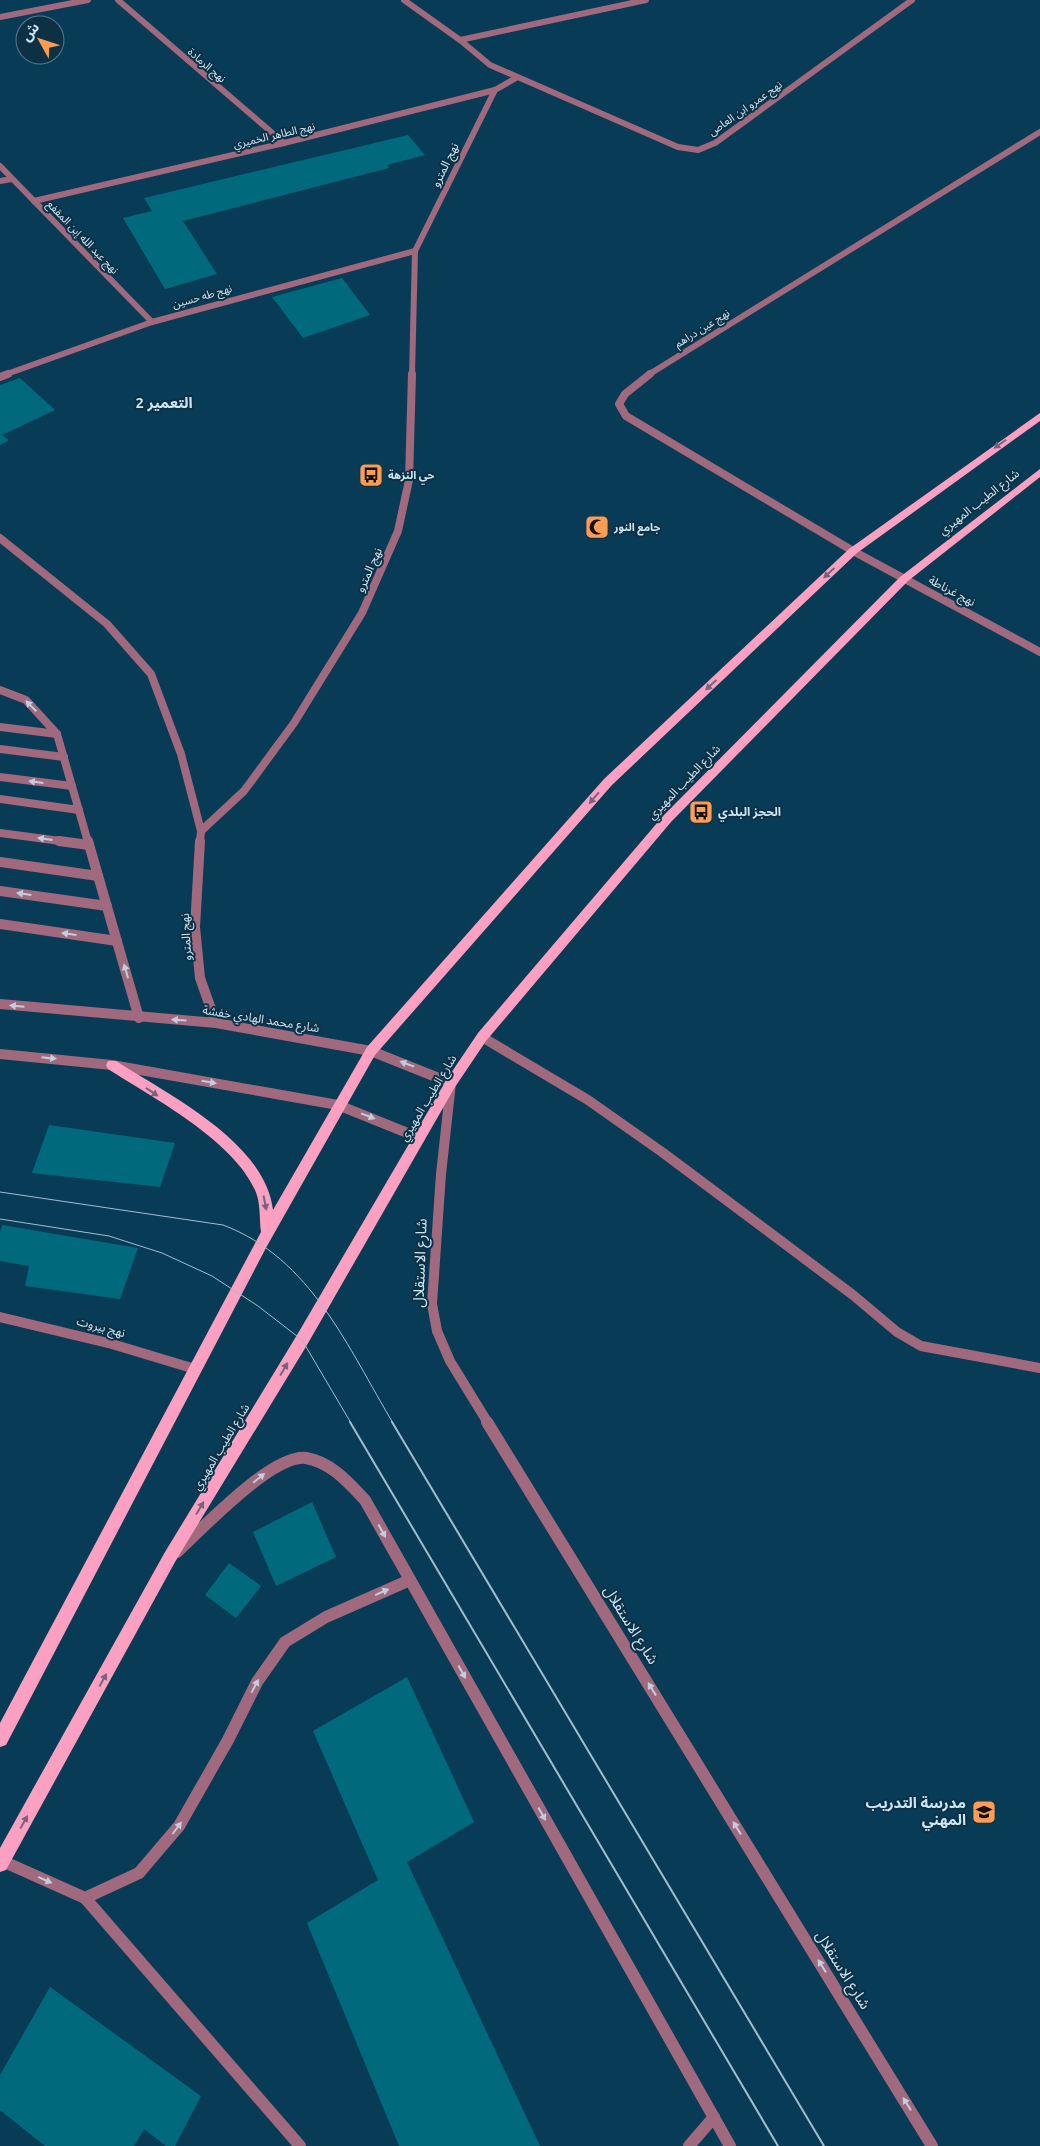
<svg xmlns="http://www.w3.org/2000/svg" width="1040" height="2146" font-family="Ubuntu,'Noto Sans Arabic',sans-serif">
	<style>
		.building { fill: #00697c }
		.lines { fill: none; stroke-linecap: round; stroke-linejoin: round }
		.service-far1 { stroke: #a0697d; stroke-width: 8 }
		.service { stroke: #a0697d; stroke-width: 10 }
		.minor-far3 { stroke: #a0697d; stroke-width: 6 }
		.minor-far2 { stroke: #a0697d; stroke-width: 8 }
		.minor-far1 { stroke: #a0697d; stroke-width: 10 }
		.minor { stroke: #a0697d; stroke-width: 12 }
		.tertiary-far1 { stroke: #a0697d; stroke-width: 10 }
		.tertiary { stroke: #a0697d; stroke-width: 12 }
		.primary { fill: #fba0c1; fill-rule: evenodd }
		.tram-far1 { stroke: #9fbfd1; stroke-width: 1 }
		.tram { stroke: #9fbfd1; stroke-width: 2 }
		.oneway { fill: #78637d }
		.oneway2 { fill: #c4cdde }
		.labels { text-anchor: middle; stroke-width: 4; stroke-linejoin: round; paint-order: stroke }
		.far-street-label { font-size: 11px; fill: #cde6f6; stroke: #0c3145 }
		.far-poi-label { font-size: 11px; font-weight: bold; fill: #cde6f6; stroke: #0c3145; text-anchor: start }
		.street-label { font-size: 12px; fill: #cde6f6; stroke: #0c3145 }
		.poi-label { font-size: 12px; font-weight: bold; fill: #cde6f6; stroke: #0c3145; text-anchor: start }
		.far-district-label { font-size: 15px; font-weight: bold; fill: #cde6f6; stroke: #0c3145 }
		.near-street-label { font-size: 15px; fill: #cde6f6; stroke: #0c3145 }
		.near-poi-label { font-size: 15px; font-weight: bold; fill: #cde6f6; stroke: #0c3145; text-anchor: end }
	</style>
	<rect width="100%" height="100%" fill="#083c56"/>
	<g class="building">
		<path d="M408,135L425,155L387,165L389,168L183,221L217,274L165,289L123,218L152,211L144,198Z"/>
		<path d="M342,278L370,315L303,338L272,297Z"/>
		<path d="M20,378L55,410L2,435L9,440L0,445V385Z"/>
		<path d="M49,1125L175,1143L160,1187L32,1173Z"/>
		<path d="M2,1225L138,1248L120,1299L25,1286L29,1266L0,1261V1232Z"/>
		<path d="M312,1502L336,1557L276,1586L253,1532Z"/>
		<path d="M229,1563L261,1586L236,1618L205,1595Z"/>
		<path d="M407,1677L474,1822L407,1862L540,2146H399L307,1923L378,1880L313,1731Z"/>
		<path d="M50,1987L201,2096L175,2146H166L144,2129L134,2146H45L0,2110V2075Z"/>
	</g>
	<g class="lines">
		<g class="service-far1">
			<path d="M0,690L26,700L57,734L88,842"/>
			<path d="M0,727L57,734"/>
			<path d="M0,749L64,757"/>
			<path d="M0,777L72,786"/>
			<path d="M0,799L79,810"/>
			<path d="M0,833L68,842"/>
		</g>
		<g class="service">
			<path d="M59,841L89,845"/>
			<path d="M88,841L139,1018"/>
			<path d="M0,862L98,876"/>
			<path d="M0,891L107,906"/>
			<path d="M0,924L117,941"/>
			<path d="M482,1037L588,1100L662,1152L853,1295L897,1332L921,1346L1040,1368"/>
		</g>
		<g class="minor-far3">
			<path d="M118,0L284,143"/>
			<path d="M404,0L460,40L490,65L678,147L698,150L715,143L912,0"/>
			<path d="M0,17L88,0"/>
			<path d="M460,40L646,0"/>
			<path d="M0,166L152,322"/>
			<path d="M0,181L12,179"/>
			<path d="M34,201L284,143L495,90L516,78"/>
			<path d="M4,375L152,322L415,251"/>
			<path d="M412,375L415,251L495,90"/>
			<path d="M648,375L1040,132"/>
		</g>
		<g class="minor-far2">
			<path d="M650,374L625,394L619,404L626,416L853,551L1040,652"/>
			<path d="M0,377L8,374"/>
			<path d="M0,538L107,624L151,674L181,754L201,831"/>
			<path d="M200,842L201,831L244,791L294,723L362,613L398,531L409,480L412,374"/>
		</g>
		<path class="minor-far1" d="M200,841L195,927L200,978L216,1023"/>
		<g class="minor">
			<path d="M0,1860L85,1898L139,1873L179,1826L228,1740L257,1682L285,1642L326,1617L410,1580"/>
			<path d="M85,1898L300,2146"/>
			<path d="M689,2146L714,2117"/>
		</g>
		<g class="tertiary-far1">
			<path d="M0,1004L216,1023L371,1051L451,1083L441,1174L432,1304L437,1331L450,1361L488,1423"/>
			<path d="M0,1054L112,1065L338,1105L420,1138"/>
			<path d="M0,1317L112,1344L195,1369"/>
		</g>
		<g class="tertiary">
			<path d="M487,1422L932,2146"/>
			<path d="M177,1552C202,1529 272,1454 306,1458C331,1462 349,1483 365,1500L730,2146"/>
		</g>
		<g class="primary">
			<path d="M1040,413V421L857,553L612,785L375,1055L267,1246L6,1745L0,1747V1723L261,1232C259,1218 261,1203 255,1190C232,1139 153,1098 108,1069L106,1065L108,1061H116C169,1095 265,1142 273,1210L367,1047L604,779L849,549Z"/>
			<path d="M1040,469V477L908,581L671,822L486,1041L455,1087L307,1345L175,1562L6,1870L0,1872V1848L165,1552L297,1335L447,1079L478,1033L663,816L900,577Z"/>
		</g>
		<g class="tram-far1">
			<path d="M0,1192L223,1225C311,1258 348,1348 393,1423"/>
			<path d="M0,1219L109,1236L162,1253L212,1276L258,1306L302,1340L351,1423"/>
		</g>
		<g class="tram">
			<path d="M350,1422L778,2146"/>
			<path d="M392,1422L824,2146"/>
		</g>
	</g>
	<defs><path id="oneway-solid" d="M-6-.8H1V-3.2L6.5 0L1 3.2V.8H-6Z" transform="scale(1.25)"/></defs>
	<g class="oneway">
		<use href="#oneway-solid" transform="translate(1000 444) rotate(145)"/>
		<use href="#oneway-solid" transform="translate(829 573) rotate(137)"/>
		<use href="#oneway-solid" transform="translate(711 685) rotate(137)"/>
		<use href="#oneway-solid" transform="translate(594 798) rotate(131)"/>
		<use href="#oneway-solid" transform="translate(152 1092) rotate(34)"/>
		<use href="#oneway-solid" transform="translate(265 1203) rotate(79)"/>
		<use href="#oneway-solid" transform="translate(284 1369) rotate(-59)"/>
		<use href="#oneway-solid" transform="translate(200 1508) rotate(-59)"/>
		<use href="#oneway-solid" transform="translate(103 1680) rotate(-61)"/>
		<use href="#oneway-solid" transform="translate(24 1822) rotate(-61)"/>
	</g>
	<g class="oneway2">
		<use href="#oneway-solid" transform="translate(31 706) rotate(-135)"/>
		<use href="#oneway-solid" transform="translate(36 782) rotate(-173)"/>
		<use href="#oneway-solid" transform="translate(45 839) rotate(-172)"/>
		<use href="#oneway-solid" transform="translate(24 894) rotate(-172)"/>
		<use href="#oneway-solid" transform="translate(69 934) rotate(-172)"/>
		<use href="#oneway-solid" transform="translate(126 971) rotate(-106)"/>
		<use href="#oneway-solid" transform="translate(17 1006) rotate(-175)"/>
		<use href="#oneway-solid" transform="translate(179 1020) rotate(-176)"/>
		<use href="#oneway-solid" transform="translate(49 1058) rotate(6)"/>
		<use href="#oneway-solid" transform="translate(407 1064) rotate(-159)"/>
		<use href="#oneway-solid" transform="translate(209 1082) rotate(10)"/>
		<use href="#oneway-solid" transform="translate(368 1116) rotate(21)"/>
		<use href="#oneway-solid" transform="translate(259 1478) rotate(-39)"/>
		<use href="#oneway-solid" transform="translate(382 1531) rotate(61)"/>
		<use href="#oneway-solid" transform="translate(382 1592) rotate(-24)"/>
		<use href="#oneway-solid" transform="translate(462 1672) rotate(61)"/>
		<use href="#oneway-solid" transform="translate(255 1686) rotate(-62)"/>
		<use href="#oneway-solid" transform="translate(652 1689) rotate(-122)"/>
		<use href="#oneway-solid" transform="translate(542 1814) rotate(61)"/>
		<use href="#oneway-solid" transform="translate(177 1828) rotate(-53)"/>
		<use href="#oneway-solid" transform="translate(737 1828) rotate(-122)"/>
		<use href="#oneway-solid" transform="translate(45 1880) rotate(24)"/>
		<use href="#oneway-solid" transform="translate(822 1966) rotate(-122)"/>
		<use href="#oneway-solid" transform="translate(907 2104) rotate(-122)"/>
	</g>
	<defs>
		<g id="bus-square" transform="scale(1.25)"><rect x="-9" y="-9" width="18" height="18" rx="4" fill="#fc9d53" stroke="#0c3145"/><path d="M-5-6H5V4H4V6H2V4H-2V6H-4V4H-5ZM-3.5-4V0h7V-4ZM-3.5 1.2v1.5H-2V1.2ZM2 1.2v1.5H3.5V1.2Z" fill="#111"/></g>
		<g id="mosque-square" transform="scale(1.25)"><rect x="-9" y="-9" width="18" height="18" rx="4" fill="#fc9d53" stroke="#0c3145"/><path d="M3.5-4.9A6 6 0 1 0 3.5 4.9A5 5 0 1 1 3.5-4.9Z" fill="#111"/></g>
		<g id="school-square" transform="scale(1.25)"><rect x="-9" y="-9" width="18" height="18" rx="4" fill="#fc9d53" stroke="#0c3145"/><path d="M0-5L7-2L0 1L-7-2ZM-4 1L0 2.5L4 1V4Q0 6-4 4Z" fill="#111"/></g>
	</defs>
	<g fill-rule="evenodd">
		<use href="#bus-square" x="371" y="475"/>
		<use href="#mosque-square" x="597" y="527"/>
		<use href="#bus-square" x="701" y="812"/>
		<use href="#school-square" x="984" y="1812"/>
	</g>
	<g class="labels">
		<g class="far-street-label">
			<text transform="translate(207 65) rotate(41)" y="4">نهج الرمادة</text>
			<text transform="translate(745 108) rotate(-35)" y="4">نهج عمرو ابن العاص</text>
			<text transform="translate(274 135) rotate(-13)" y="4">نهج الطاهر الخميري</text>
			<text transform="translate(83 237) rotate(46)" y="4">نهج عبد الله إبن المقفع</text>
			<text transform="translate(202 296) rotate(-16)" y="4">نهج طه حسين</text>
			<text transform="translate(702 328) rotate(-32)" y="4">نهج عين دراهم</text>
		</g>
		<g class="far-poi-label">
			<text x="388" y="479">حي النزهة</text>
			<text x="614" y="531">جامع النور</text>
		</g>
		<g class="street-label">
			<text transform="translate(445 165) rotate(-64)" y="4">نهج المترو</text>
			<text transform="translate(979 502) rotate(-38)" y="4">شارع الطيب المهيري</text>
			<text transform="translate(369 570) rotate(-66)" y="4">نهج المترو</text>
			<text transform="translate(952 591) rotate(28)" y="4">نهج غرناطة</text>
			<text transform="translate(684 782) rotate(-46)" y="4">شارع الطيب المهيري</text>
			<text transform="translate(186 937) rotate(-93)" y="4">نهج المترو</text>
			<text transform="translate(261 1019) rotate(9)" y="4">شارع محمد الهادي خفشة</text>
			<text transform="translate(428 1098) rotate(-59)" y="4">شارع الطيب المهيري</text>
			<text transform="translate(101 1327) rotate(15)" y="4">نهج بيروت</text>
			<text transform="translate(221 1447) rotate(-59)" y="4">شارع الطيب المهيري</text>
		</g>
		<g class="poi-label">
			<text x="718" y="816">الحجز البلدي</text>
		</g>
		<g class="far-district-label">
			<text x="164" y="408">التعمير 2</text>
		</g>
		<g class="near-street-label">
			<text transform="translate(420 1263) rotate(-88)" y="5">شارع الاستقلال</text>
			<text transform="translate(631 1625) rotate(58)" y="5">شارع الاستقلال</text>
			<text transform="translate(843 1970) rotate(58)" y="5">شارع الاستقلال</text>
		</g>
		<g class="near-poi-label">
			<text x="966" y="1808">مدرسة التدريب<tspan x="966" dy="17">المهني</tspan></text>
		</g>
	</g>
	<g transform="translate(40 40) rotate(310)"><circle r="24" fill="#0c3145" stroke="#59798c"/>
	<path d="M0-4L9 19L0 12L-9 19Z" fill="#fc9d53"/>
	<text y="-8" font-size="14" font-weight="bold" text-anchor="middle" fill="#cde6f6">ش</text>
	</g>
</svg>
